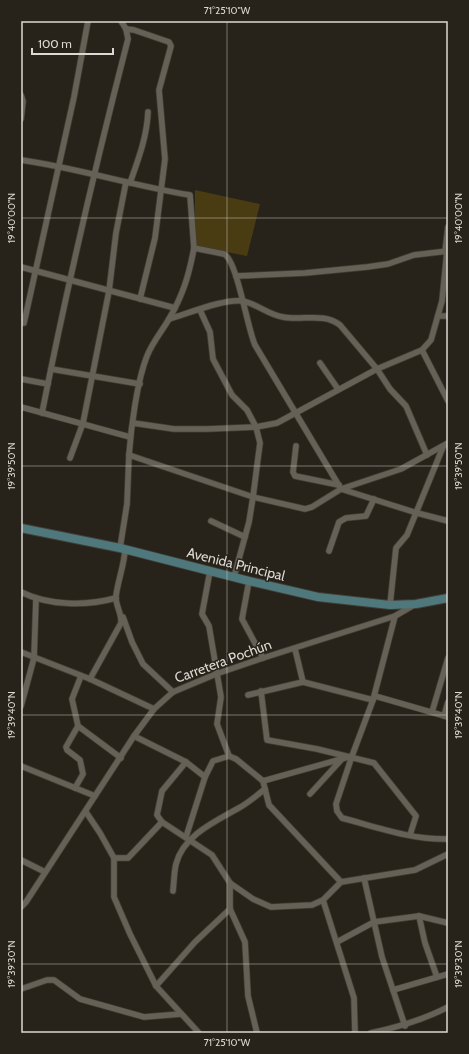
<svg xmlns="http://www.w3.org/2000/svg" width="469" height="1054" font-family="Cabin,sans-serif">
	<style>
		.green { fill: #4a3c12 }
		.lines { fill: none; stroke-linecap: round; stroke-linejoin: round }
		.minor-casing { stroke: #413e36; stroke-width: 7 }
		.secondary-casing { stroke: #413e36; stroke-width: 10 }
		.minor { stroke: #656156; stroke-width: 5.5 }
		.secondary { stroke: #4f787c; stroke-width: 8 }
		.ticks { fill: none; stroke: #dcd9d3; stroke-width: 1; stroke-opacity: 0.45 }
		.labels { text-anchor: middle; stroke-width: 3; stroke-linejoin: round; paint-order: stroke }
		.street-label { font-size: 14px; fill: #dcd9d3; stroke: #27231a }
		.neatline { fill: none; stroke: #dcd9d3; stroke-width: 1.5 }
		.ticks-label { font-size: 10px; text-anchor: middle; fill: #dcd9d3 }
	</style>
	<rect width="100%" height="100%" fill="#27231a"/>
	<path class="green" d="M195,190L260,204L247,256L195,246Z"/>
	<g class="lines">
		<g class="minor-casing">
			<g id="minor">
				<path d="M126,29L134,30L169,42L171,46L159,90L165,159L155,238L140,299"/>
				<path d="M21,95L23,101L21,119"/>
				<path d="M21,160C78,168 133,186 190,195L194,248"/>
				<path d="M130,183C138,160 147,137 148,112"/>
				<path d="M445,252L448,227"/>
				<path d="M21,267L175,308"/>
				<path d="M236,276L305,273L367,267L388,264L414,255L448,251"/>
				<path d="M200,310L210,332L213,359L232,395L247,410L256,427L260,443L253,497L305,509L312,507L341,489L401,469L448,443"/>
				<path d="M438,316H448"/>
				<path d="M169,319C187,314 225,298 243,301C257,304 269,315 283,317C301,321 324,312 340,325L377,369L390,389L406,406L427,455"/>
				<path d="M24,323L74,97L88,21"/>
				<path d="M422,350L448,401"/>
				<path d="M320,363L338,389"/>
				<path d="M51,369L140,384"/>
				<path d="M21,379L48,384"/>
				<path d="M21,407L130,437"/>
				<path d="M42,413C67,287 96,163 128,39L126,29L121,21"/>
				<path d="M133,423L174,429H207L256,427L277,423L377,369L422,350L431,340L442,301L447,251"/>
				<path d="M296,446L293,472L295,476L339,485"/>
				<path d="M129,455C131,428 137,381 147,356C152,343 162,331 169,319C183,295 189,275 194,248L224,254C237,260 247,327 255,345L341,489L417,513L448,521"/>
				<path d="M70,458L83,423L109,291L116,233L126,182"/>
				<path d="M211,521L245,537"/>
				<path d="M120,548L127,504L129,455L253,497L249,522L234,577"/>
				<path d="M329,551L339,522L346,518L366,516L374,499"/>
				<path d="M210,571L202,614L209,626L221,697L217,724L229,756"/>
				<path d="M249,581L242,619L263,658"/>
				<path d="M21,592C49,606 86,606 116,598"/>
				<path d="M390,605L396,548L407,535L443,447"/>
				<path d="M395,616L373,700L352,756L336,804L337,811L342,818C376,827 412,840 448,839"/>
				<path d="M123,617L132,642L143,664L173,692"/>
				<path d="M295,649L303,682"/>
				<path d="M21,652L90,679L154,709"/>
				<path d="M81,676L72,699L78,726L121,758"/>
				<path d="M90,679L121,623C122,613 115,605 116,596C118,580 124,566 125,550"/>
				<path d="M261,691L267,740L317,749L374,763L416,816L410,835"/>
				<path d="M248,695L303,682L373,700"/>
				<path d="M375,696L448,717"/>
				<path d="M21,706L34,658L36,599"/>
				<path d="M432,712L448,658"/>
				<path d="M444,716L448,702"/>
				<path d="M134,736L186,762L205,777L213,761L229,756L236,759L263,781L352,756"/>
				<path d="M21,766L95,796"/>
				<path d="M263,781L269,805L341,882"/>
				<path d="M75,788L83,774L80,760L67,750L66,747L78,726"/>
				<path d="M310,794L342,759"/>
				<path d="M86,812L100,833L114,858V897L130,934L156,986L199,1033"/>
				<path d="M162,822L212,855L230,883V909L245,942L248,996L257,1033"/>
				<path d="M186,837L205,777"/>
				<path d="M114,858H128L162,822L157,815L162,791L186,762"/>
				<path d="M21,860L45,872"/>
				<path d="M364,878L382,957L405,1026"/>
				<path d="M230,883L253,899L271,907L312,905L323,900L341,882L415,870L448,854"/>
				<path d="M173,891C174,882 174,872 176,864C183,836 214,822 237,809C247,804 256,796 265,789"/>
				<path d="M323,900L354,998L355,1033"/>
				<path d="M21,907L26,902L134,736L154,709L173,692L216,674L263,658L395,616L414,605"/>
				<path d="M419,916L425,943L437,977"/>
				<path d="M337,942L374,922L419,916L448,923"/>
				<path d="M156,986L195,942L230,909"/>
				<path d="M21,989L47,980H54L80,999L144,1017L181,1014"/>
				<path d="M393,990L448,974"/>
				<path d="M371,1033C399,1027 423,1020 448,1007"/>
			</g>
		</g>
		<g class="secondary-casing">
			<path id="secondary" d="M21,528L120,548L249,581L318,597L390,605L416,604L448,598"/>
		</g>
		<use href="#minor" class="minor"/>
		<use href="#secondary" class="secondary"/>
	</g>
	<path class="ticks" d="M227,21V1033M21,218H448M21,466H448M21,715H448M21,964H448"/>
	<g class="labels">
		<g class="street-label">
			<text transform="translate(236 564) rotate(14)" y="5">Avenida Principal</text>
			<text transform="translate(223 661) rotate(-20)" y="5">Carretera Pochún</text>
		</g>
	</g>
	<rect width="469" height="1054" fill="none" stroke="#27231a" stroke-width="44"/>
	<path d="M32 48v6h81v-6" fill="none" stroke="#dcd9d3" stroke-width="2"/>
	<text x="38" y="48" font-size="12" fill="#dcd9d3" stroke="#27231a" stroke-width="3" paint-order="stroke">100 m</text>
	<rect x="22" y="22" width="425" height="1010" class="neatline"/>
	<g class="ticks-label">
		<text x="227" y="14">71°25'10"W</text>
		<text transform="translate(11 218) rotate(-90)" y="4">19°40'00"N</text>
		<text transform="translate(458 218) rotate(-90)" y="4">19°40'00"N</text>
		<text transform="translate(11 466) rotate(-90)" y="4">19°39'50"N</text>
		<text transform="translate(458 466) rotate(-90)" y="4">19°39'50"N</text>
		<text transform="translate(11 715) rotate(-90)" y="4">19°39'40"N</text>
		<text transform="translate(458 715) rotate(-90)" y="4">19°39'40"N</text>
		<text transform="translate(11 964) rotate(-90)" y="4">19°39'30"N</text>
		<text transform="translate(458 964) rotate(-90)" y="4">19°39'30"N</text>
		<text x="227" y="1046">71°25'10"W</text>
	</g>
</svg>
